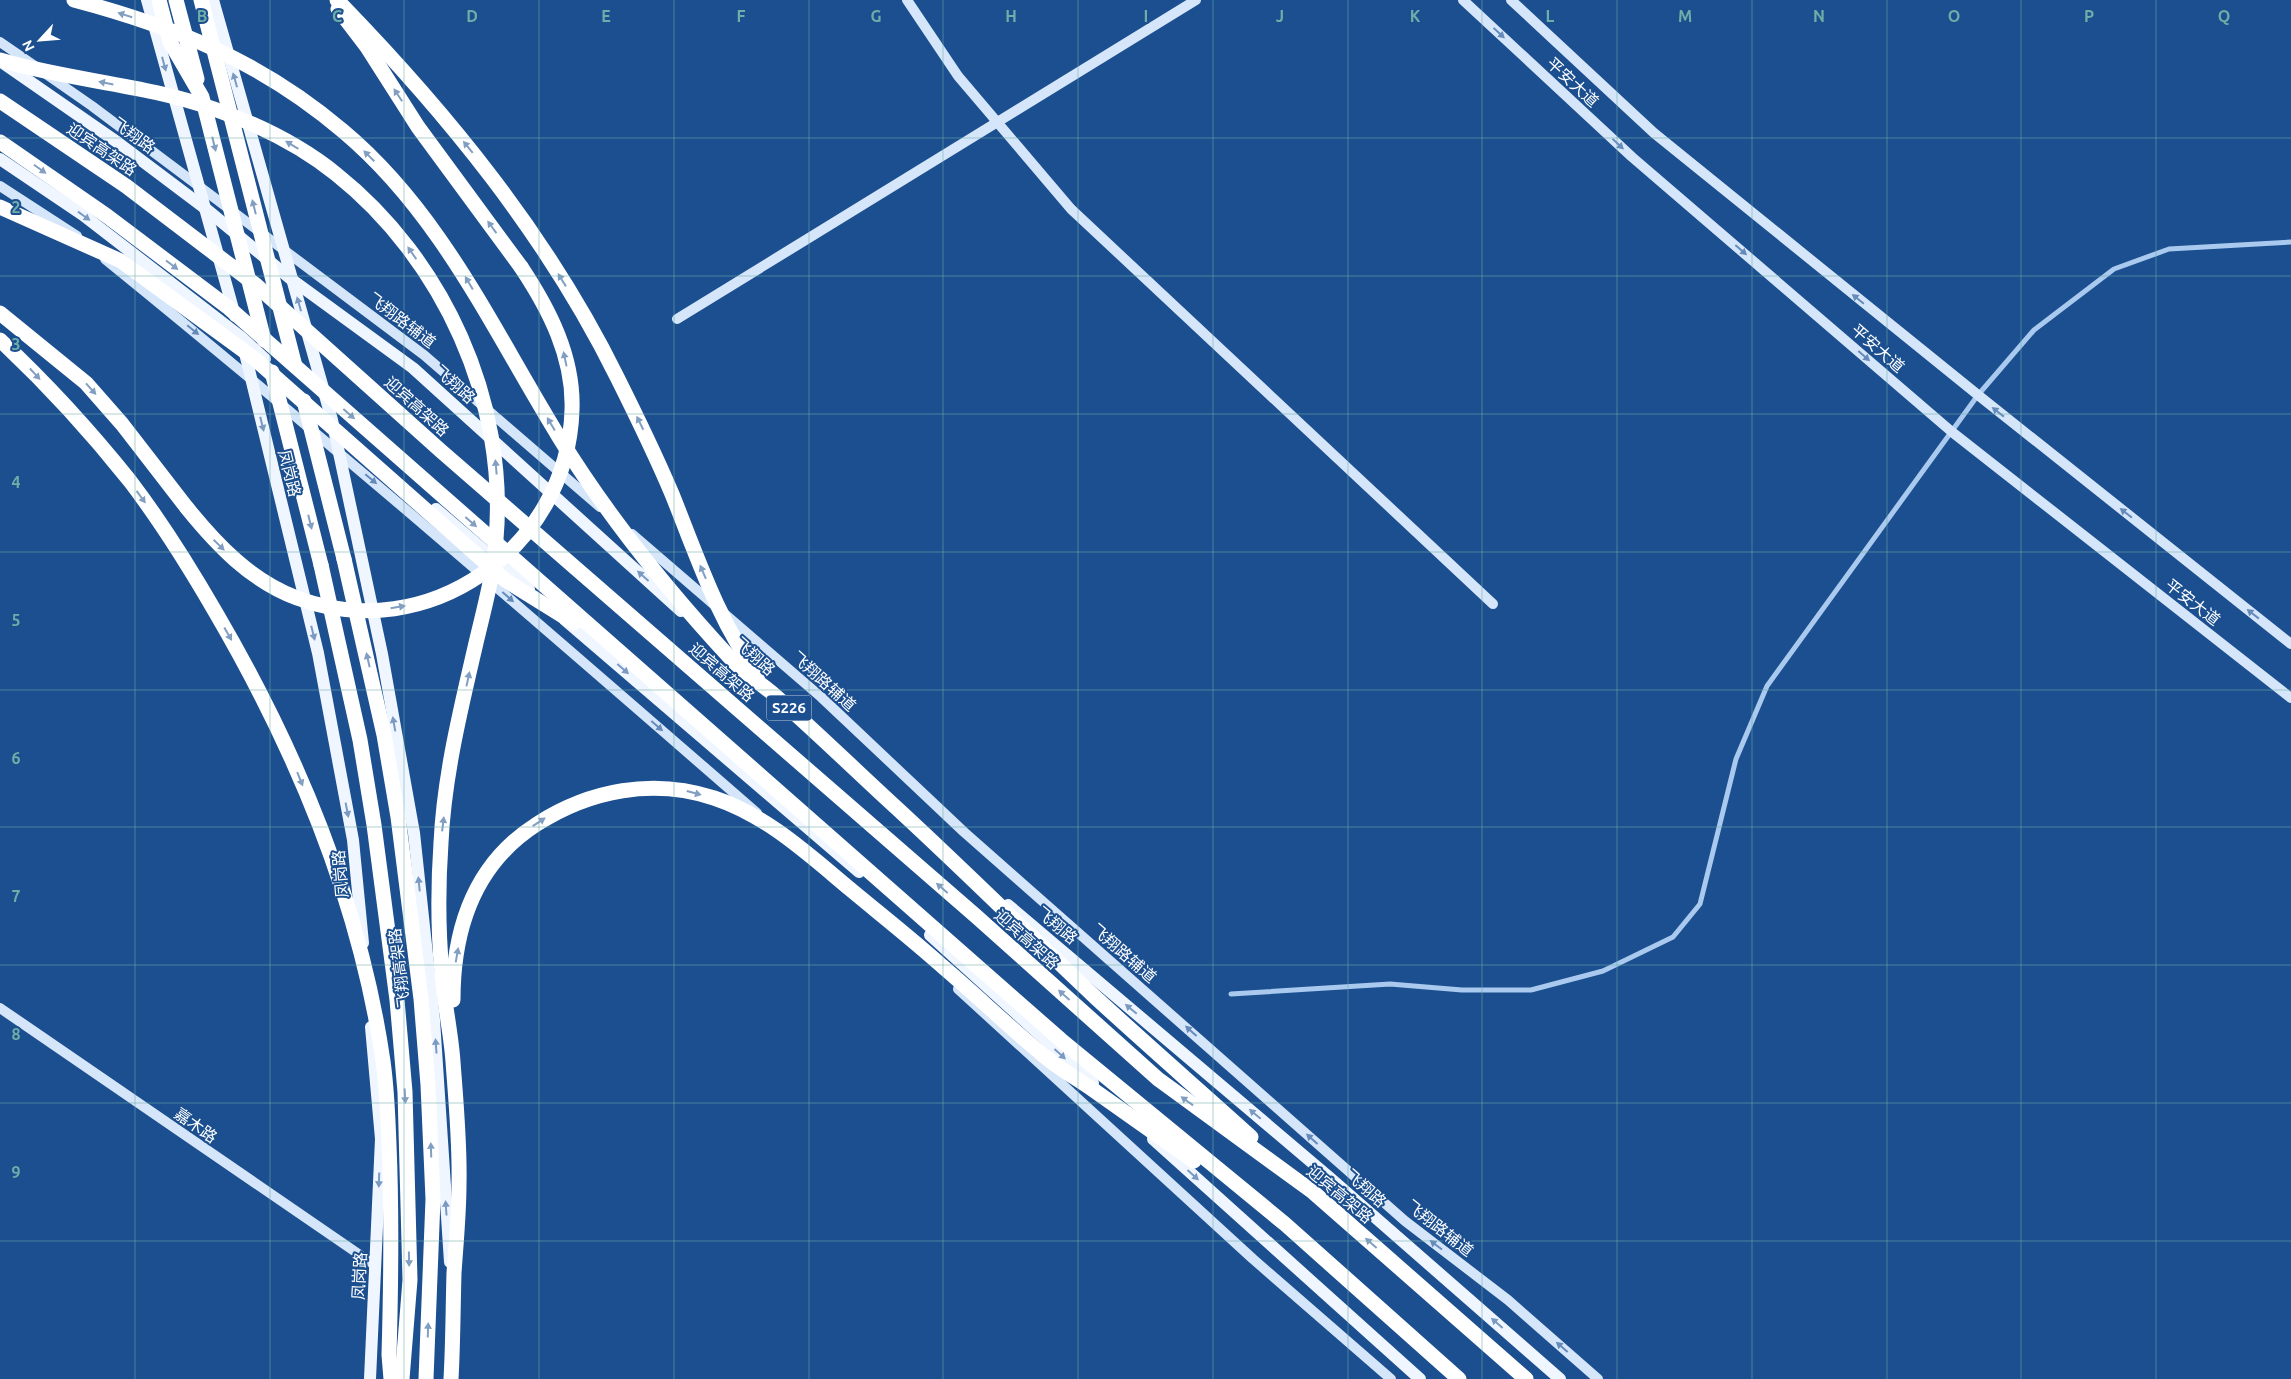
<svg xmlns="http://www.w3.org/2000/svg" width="2291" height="1379" font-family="Ubuntu,'Noto Sans SC',sans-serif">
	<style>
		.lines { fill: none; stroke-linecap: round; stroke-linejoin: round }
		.street { stroke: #a9c9ee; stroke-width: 5 }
		.secondary { stroke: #d6e6fa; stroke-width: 10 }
		.primary { stroke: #f0f6ff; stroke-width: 12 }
		.highway { stroke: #fff; stroke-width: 15 }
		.highway-bridge { stroke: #fff; stroke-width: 15 }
		.oneway { fill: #829ec1 }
		.oneway2 { fill: #668bba }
		.oneway3 { fill: #7b9ac1 }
		.grid { fill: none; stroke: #6fada8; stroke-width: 1; stroke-opacity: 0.55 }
		.labels { text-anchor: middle; stroke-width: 4; stroke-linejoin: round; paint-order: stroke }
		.shield { fill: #1b4f8f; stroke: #bbcadd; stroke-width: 1 }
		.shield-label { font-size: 15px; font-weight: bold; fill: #fff }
		.street-label { font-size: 16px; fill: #fff; stroke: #1b4f8f }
		.grid-label { font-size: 16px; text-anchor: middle; font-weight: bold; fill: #6fada8; stroke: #1b4f8f; stroke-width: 4; stroke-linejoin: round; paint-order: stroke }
	</style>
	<rect width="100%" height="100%" fill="#1b4f8f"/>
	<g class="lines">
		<path class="street" d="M1231,994L1390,984L1462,990H1531L1603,971L1673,937L1700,904L1736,759L1767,686L1978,395L2034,330L2114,269L2169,249L2291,242"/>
		<g class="secondary">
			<path d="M907,0L958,76L1071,209L1493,604"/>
			<path d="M1463,0L1632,157L1952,432L2291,698"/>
			<path d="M1511,0L1654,133L1978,395L2291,644"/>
			<path d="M0,42L35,66"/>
			<path d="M46,74L92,106L424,355L600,507"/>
			<path d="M0,186L77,236"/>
			<path d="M105,259C327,439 542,626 757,813"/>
			<path d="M677,319L1196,0"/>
			<path d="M632,534L821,697L964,832L1405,1221L1508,1300L1598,1379"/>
			<path d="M958,989L1253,1259L1391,1379"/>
			<path d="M0,1008L376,1266"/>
		</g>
		<g class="primary">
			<path d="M147,0L235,316"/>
			<path d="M213,0L332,420L382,654L414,833L434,1020L450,1262"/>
			<path d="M3,63L117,142L206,209L291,279L413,368L681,611"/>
			<path d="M0,159L83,215L241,337L265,359"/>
			<path d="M243,345L318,653L353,840L363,943"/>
			<path d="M436,509L529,589"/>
			<path d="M565,620L859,872"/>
			<path d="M1008,905L1329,1177L1560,1379"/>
			<path d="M930,935L1093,1083"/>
			<path d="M1153,1139L1420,1379"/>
			<path d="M370,1379L381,1139L371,1027"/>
		</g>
		<g class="highway">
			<path d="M338,9L367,47L418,127L521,267"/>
			<path d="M0,313L86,383L122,424L187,508"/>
			<path d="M344,559L384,735L398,817L421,999L428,1085L433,1199L426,1379"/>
			<path d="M321,565L360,740L374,825L397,1000L405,1092L410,1280L402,1379"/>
		</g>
		<g class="highway-bridge">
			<path d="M74,0C176,27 262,62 343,131C441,213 493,330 559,437C608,517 669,592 733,661C744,673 759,682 772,693C812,728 850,765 889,801C959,865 1026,932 1095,997C1146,1044 1199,1090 1251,1137"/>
			<path d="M159,0L170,42L202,97L264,340"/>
			<path d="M176,0L197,79"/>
			<path d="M201,0L295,366"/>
			<path d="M337,0C446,112 547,235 617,377C636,415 655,454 672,494C697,556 718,621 758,675"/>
			<path d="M0,60C70,81 145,84 214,109C257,124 300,145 336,174C443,259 508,401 496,539C494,573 484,609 476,643C461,708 444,776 441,843C438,886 438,930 442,973C444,1003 451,1032 453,1062C456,1102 460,1144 459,1184C459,1214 456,1243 454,1273C453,1308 453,1344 451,1379"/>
			<path d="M0,101L126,186L256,285L441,451L977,917L1158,1079L1313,1192L1526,1379"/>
			<path d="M0,142L107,216L229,308L1061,1040L1285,1224L1459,1379"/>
			<path d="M0,207L121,261L255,359L505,580L574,623"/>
			<path d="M0,340C46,383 90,431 130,481C162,523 190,568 216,613C296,750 360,903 383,1061C387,1089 388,1117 389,1145C392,1215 391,1285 389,1355L391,1379"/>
			<path d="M272,372L321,565"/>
			<path d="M304,401L344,559"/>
			<path d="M187,508C217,545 251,581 297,598C427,647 568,548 572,410C574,357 549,309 521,267"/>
			<path d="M453,1000C453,928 474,864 537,824C590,790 653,778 714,798C766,815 808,854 850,889C880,914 912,939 942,966C976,995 1008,1026 1043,1055C1058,1068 1076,1078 1092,1089C1126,1113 1160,1137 1194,1161"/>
		</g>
	</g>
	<defs><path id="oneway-solid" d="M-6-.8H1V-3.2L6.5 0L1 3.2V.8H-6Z" transform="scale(1.25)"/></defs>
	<g class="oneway">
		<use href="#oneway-solid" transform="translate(125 15) rotate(-162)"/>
		<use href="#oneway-solid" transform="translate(106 83) rotate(-169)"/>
		<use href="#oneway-solid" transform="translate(398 95) rotate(-123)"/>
		<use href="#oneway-solid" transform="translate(214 144) rotate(76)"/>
		<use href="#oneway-solid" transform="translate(292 145) rotate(-149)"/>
		<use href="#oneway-solid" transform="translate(468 147) rotate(-129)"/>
		<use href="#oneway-solid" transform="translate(369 156) rotate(-135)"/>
		<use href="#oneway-solid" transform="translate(40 169) rotate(35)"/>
		<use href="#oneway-solid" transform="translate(254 207) rotate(-104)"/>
		<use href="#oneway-solid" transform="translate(492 227) rotate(-126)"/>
		<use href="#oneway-solid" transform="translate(412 253) rotate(-125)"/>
		<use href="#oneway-solid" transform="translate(172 265) rotate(37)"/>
		<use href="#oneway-solid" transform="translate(562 280) rotate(-122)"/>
		<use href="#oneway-solid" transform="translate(469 283) rotate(-121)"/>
		<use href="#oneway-solid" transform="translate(565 359) rotate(-102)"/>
		<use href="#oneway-solid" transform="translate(35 374) rotate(47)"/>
		<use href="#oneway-solid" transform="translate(91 389) rotate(48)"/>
		<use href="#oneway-solid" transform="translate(349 414) rotate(41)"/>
		<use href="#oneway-solid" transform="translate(640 423) rotate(-116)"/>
		<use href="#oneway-solid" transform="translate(551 424) rotate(-121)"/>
		<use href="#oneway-solid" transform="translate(496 467) rotate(-95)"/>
		<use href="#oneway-solid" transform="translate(141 497) rotate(54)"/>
		<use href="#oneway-solid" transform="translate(310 522) rotate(76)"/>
		<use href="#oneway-solid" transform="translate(471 522) rotate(41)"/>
		<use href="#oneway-solid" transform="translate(219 545) rotate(44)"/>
		<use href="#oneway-solid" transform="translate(703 572) rotate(-113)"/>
		<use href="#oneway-solid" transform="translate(398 607) rotate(-9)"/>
		<use href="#oneway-solid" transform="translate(228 634) rotate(60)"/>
		<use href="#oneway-solid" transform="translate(368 660) rotate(-103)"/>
		<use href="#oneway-solid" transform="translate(468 679) rotate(-78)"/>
		<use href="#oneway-solid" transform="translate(300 779) rotate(68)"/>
		<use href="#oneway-solid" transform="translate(694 793) rotate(15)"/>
		<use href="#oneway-solid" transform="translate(539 822) rotate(-33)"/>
		<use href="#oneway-solid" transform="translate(443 824) rotate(-83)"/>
		<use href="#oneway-solid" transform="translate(942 888) rotate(-139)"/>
		<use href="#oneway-solid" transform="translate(457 955) rotate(-80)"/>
		<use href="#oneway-solid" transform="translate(1064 995) rotate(-138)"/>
		<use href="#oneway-solid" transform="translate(405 1096) rotate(87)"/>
		<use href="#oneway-solid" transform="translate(1187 1101) rotate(-144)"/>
		<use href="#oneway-solid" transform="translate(431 1150) rotate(-92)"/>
		<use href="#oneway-solid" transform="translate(1371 1243) rotate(-139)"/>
		<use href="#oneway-solid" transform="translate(409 1259) rotate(89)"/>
		<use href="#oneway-solid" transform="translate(428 1330) rotate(-88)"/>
	</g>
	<g class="oneway2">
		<use href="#oneway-solid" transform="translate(1499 33) rotate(43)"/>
		<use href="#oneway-solid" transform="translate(1618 144) rotate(43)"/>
		<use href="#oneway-solid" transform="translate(1741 250) rotate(41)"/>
		<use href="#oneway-solid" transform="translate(1858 299) rotate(-141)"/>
		<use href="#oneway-solid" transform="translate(193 330) rotate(39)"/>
		<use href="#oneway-solid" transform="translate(1864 356) rotate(41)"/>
		<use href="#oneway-solid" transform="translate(1998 412) rotate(-142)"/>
		<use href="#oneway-solid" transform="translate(371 479) rotate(40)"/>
		<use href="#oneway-solid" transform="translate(2126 513) rotate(-142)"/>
		<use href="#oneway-solid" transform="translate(508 597) rotate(41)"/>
		<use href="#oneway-solid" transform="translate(2253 614) rotate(-142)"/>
		<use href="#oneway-solid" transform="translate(657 726) rotate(41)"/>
		<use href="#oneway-solid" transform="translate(1191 1031) rotate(-138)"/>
		<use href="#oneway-solid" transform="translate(1312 1139) rotate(-138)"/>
		<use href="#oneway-solid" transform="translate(1436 1245) rotate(-143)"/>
		<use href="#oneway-solid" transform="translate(1562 1347) rotate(-139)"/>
	</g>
	<g class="oneway3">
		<use href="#oneway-solid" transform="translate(164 64) rotate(75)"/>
		<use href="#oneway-solid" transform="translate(235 80) rotate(-106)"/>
		<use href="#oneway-solid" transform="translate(84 216) rotate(36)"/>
		<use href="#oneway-solid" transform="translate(299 304) rotate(-106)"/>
		<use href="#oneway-solid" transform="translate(262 424) rotate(76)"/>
		<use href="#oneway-solid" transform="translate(643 576) rotate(-138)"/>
		<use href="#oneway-solid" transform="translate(313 633) rotate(76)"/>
		<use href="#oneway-solid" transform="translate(623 669) rotate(41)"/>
		<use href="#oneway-solid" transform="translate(394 724) rotate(-100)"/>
		<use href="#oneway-solid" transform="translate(347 810) rotate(79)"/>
		<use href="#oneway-solid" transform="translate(419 884) rotate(-96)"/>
		<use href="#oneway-solid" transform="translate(1131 1009) rotate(-140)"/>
		<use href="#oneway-solid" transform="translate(436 1046) rotate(-94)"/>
		<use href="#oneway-solid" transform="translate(1060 1054) rotate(42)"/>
		<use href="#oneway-solid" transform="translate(1255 1114) rotate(-140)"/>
		<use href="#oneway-solid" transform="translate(1193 1175) rotate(42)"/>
		<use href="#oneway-solid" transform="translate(379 1180) rotate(92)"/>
		<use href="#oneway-solid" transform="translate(446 1208) rotate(-94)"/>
		<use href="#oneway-solid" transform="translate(1497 1323) rotate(-139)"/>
	</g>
	<path class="grid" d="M135,0V1379M270,0V1379M404,0V1379M539,0V1379M674,0V1379M809,0V1379M943,0V1379M1078,0V1379M1213,0V1379M1348,0V1379M1482,0V1379M1617,0V1379M1752,0V1379M1887,0V1379M2021,0V1379M2156,0V1379M0,138H2291M0,276H2291M0,414H2291M0,552H2291M0,690H2291M0,827H2291M0,965H2291M0,1103H2291M0,1241H2291"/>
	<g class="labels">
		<rect class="shield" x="766.5" y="695.5" width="45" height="25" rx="4"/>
		<g class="shield-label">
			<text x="789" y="713">S226</text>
		</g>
		<g class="street-label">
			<text transform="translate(1573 82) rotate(43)" y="6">平安大道</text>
			<text transform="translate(134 135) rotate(36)" y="6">飞翔路</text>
			<text transform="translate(102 149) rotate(34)" y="6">迎宾高架路</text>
			<text transform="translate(402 320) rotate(37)" y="6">飞翔路辅道</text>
			<text transform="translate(1878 348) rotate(41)" y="6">平安大道</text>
			<text transform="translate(455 384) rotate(42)" y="6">飞翔路</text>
			<text transform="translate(417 406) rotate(42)" y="6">迎宾高架路</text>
			<text transform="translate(290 473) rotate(76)" y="6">凤岗路</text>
			<text transform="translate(2193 602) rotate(38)" y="6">平安大道</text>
			<text transform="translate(755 656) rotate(42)" y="6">飞翔路</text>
			<text transform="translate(722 672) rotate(41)" y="6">迎宾高架路</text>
			<text transform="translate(824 681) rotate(42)" y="6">飞翔路辅道</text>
			<text transform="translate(340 874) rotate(-95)" y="6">凤岗路</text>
			<text transform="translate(1057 925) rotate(40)" y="6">飞翔路</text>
			<text transform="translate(1027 939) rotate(42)" y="6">迎宾高架路</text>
			<text transform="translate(1124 953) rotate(41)" y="6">飞翔路辅道</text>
			<text transform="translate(399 968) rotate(-97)" y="6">飞翔高架路</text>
			<text transform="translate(196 1125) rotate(35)" y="6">嘉木路</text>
			<text transform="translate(1366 1188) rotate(41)" y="6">飞翔路</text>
			<text transform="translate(1340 1194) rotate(40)" y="6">迎宾高架路</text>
			<text transform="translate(1440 1228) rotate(38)" y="6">飞翔路辅道</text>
			<text transform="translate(359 1276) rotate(-87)" y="6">凤岗路</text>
		</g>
	</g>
	<g class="grid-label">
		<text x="202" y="22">B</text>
		<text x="337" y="22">C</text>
		<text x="472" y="22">D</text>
		<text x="606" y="22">E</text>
		<text x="741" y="22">F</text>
		<text x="876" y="22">G</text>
		<text x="1011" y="22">H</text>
		<text x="1146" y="22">I</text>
		<text x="1280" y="22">J</text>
		<text x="1415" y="22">K</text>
		<text x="1550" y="22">L</text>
		<text x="1685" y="22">M</text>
		<text x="1819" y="22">N</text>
		<text x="1954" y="22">O</text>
		<text x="2089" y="22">P</text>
		<text x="2224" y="22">Q</text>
		<text x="16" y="213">2</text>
		<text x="16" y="350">3</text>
		<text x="16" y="488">4</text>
		<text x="16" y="626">5</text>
		<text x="16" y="764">6</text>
		<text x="16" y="902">7</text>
		<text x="16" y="1040">8</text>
		<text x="16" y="1178">9</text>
	</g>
	<g transform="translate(40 40) rotate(244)" stroke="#1b4f8f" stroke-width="4" paint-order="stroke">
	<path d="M0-4L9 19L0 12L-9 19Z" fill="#ffffff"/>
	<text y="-8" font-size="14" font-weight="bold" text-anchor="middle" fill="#ffffff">N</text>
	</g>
</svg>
